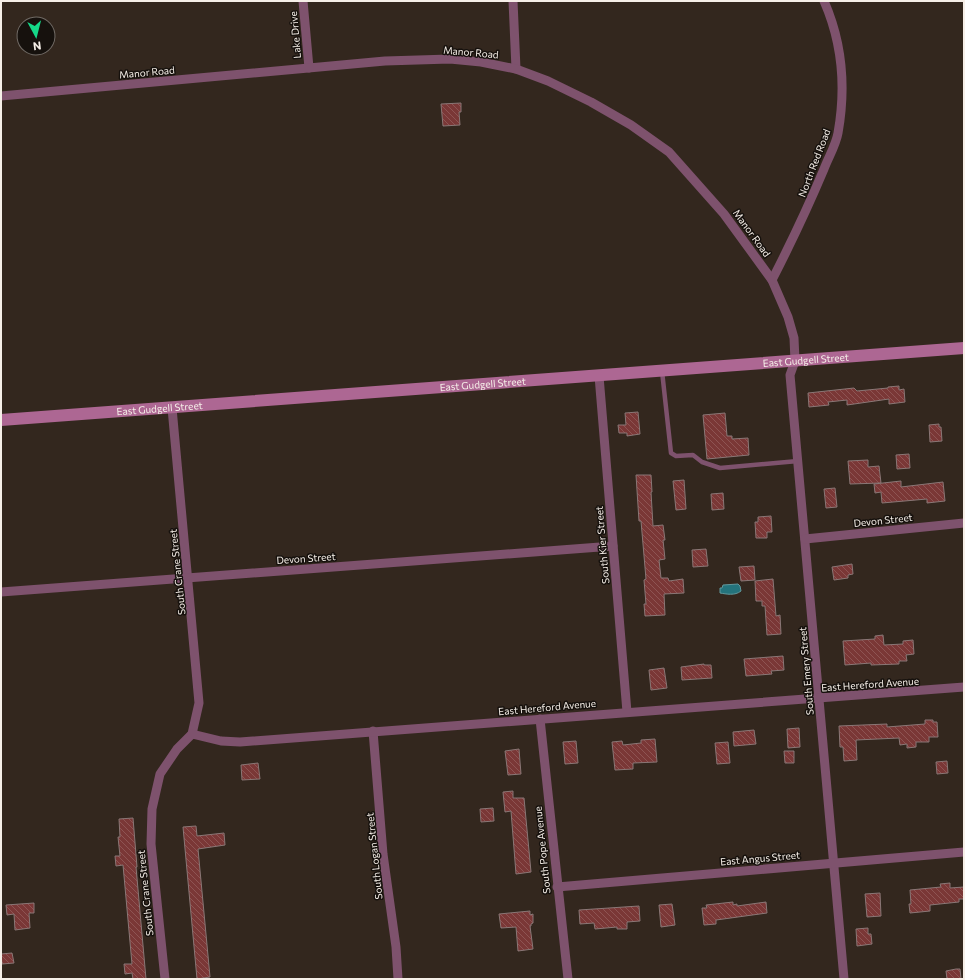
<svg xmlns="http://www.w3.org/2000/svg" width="965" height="980" font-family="Commissioner,sans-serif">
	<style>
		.water { fill: #24737c; stroke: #63989c }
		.building { fill: url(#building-back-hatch); stroke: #8a7776 }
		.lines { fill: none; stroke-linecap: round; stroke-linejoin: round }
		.lane { stroke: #7e526d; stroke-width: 4.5 }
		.street { stroke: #7e526d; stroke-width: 9 }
		.secondary { stroke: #ad6793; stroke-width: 12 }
		.labels { text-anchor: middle; stroke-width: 3; stroke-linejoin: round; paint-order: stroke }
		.street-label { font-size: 10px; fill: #f6efe8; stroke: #16110d }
	</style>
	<defs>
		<pattern id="building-back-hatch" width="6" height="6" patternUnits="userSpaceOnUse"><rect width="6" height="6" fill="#7a3736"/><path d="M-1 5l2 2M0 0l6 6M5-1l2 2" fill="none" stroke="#8e5453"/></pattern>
	</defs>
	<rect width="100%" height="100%" fill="#33271e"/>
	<path class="water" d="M738,584L740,586L741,591C735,596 726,594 720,593V588H722L723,585Z"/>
	<g class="building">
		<path d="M461,103V112H459L460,125L443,126L441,104Z"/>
		<path d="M899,386V390L904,389L905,402L889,404V399L847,405V400L828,402L829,405L809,407L808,393L854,388L857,391L888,388V387Z"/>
		<path d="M638,412L640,434L627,436V433H619L618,425H626L625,413Z"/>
		<path d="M725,413L727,436H732V439L748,438L749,455L707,459L703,415Z"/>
		<path d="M939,424V427H941L942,441L930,442L929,425Z"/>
		<path d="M909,454L910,468L897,469L896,455Z"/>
		<path d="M868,460V467L879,466L881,483L850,484L848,461Z"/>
		<path d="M636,475H651L652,492H651L653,526L663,525L665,540H663L665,559L659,560L661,578H668L669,581L683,579L684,593L664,594L665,615L645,616L644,604H646L644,580L646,579L641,521H639Z"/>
		<path d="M684,480L686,509L676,510L673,481Z"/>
		<path d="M901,481V487L943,482L945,501L927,503V499L882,503L881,492L875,493L874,484Z"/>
		<path d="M835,488L837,507L826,508L824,489Z"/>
		<path d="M723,493L724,509L712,510L711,494Z"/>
		<path d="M771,516L772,532H767V538H756L755,522H758V517Z"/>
		<path d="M706,549L708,566L693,567L692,550Z"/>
		<path d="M852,564L853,574L848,575V578L834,580L832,567Z"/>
		<path d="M754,566L755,580L741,581L739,567Z"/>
		<path d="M773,579L776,616L780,615L781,634L767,635L765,606H762V601H756L755,581Z"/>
		<path d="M883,635L884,645L903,644V641L913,640L914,654L906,655L907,661H899V664L871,665V663L845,665L843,641L875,639V636Z"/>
		<path d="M783,656L784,670L771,671L772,674L746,676L744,659Z"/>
		<path d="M704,664V665H711L712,678L682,680L681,667Z"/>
		<path d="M664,668L667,688L651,690L649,670Z"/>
		<path d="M925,720H933V722H937L938,737H929V742H916V747L907,748V744L900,745L899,738L856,740L857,760L844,761L843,747H840L839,726L887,724V727L925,724Z"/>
		<path d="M799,728L800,747L788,748L787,729Z"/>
		<path d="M754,730L756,744L734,746L733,732Z"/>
		<path d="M655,739L657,762L633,763V769L615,770L612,742L622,741L623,745L641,743V740Z"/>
		<path d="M576,741L578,763L565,764L563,742Z"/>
		<path d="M728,742L730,763L717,764L715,743Z"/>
		<path d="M519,749L521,774L508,775L505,751Z"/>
		<path d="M784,751H794V763H785Z"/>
		<path d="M947,761L948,773L937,774L936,762Z"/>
		<path d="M258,763L260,779L242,780L241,765Z"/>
		<path d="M513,791V798H524L531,872L516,874L511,811L505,812L503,792Z"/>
		<path d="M493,808L494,821L481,822L480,809Z"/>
		<path d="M133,818L137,867H136L146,979H133L132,973L125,974L124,964H132L123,865L116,866L115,856H120L118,837H120L119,819Z"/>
		<path d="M196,826L197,836L224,833L225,845L198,849L210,977L197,979L183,827Z"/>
		<path d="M950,883V888L964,887V899H959V902L930,905V911L910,913L909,904H911L910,890L941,887L940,884Z"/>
		<path d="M880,893L881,916L867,917L865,894Z"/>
		<path d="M733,902V905L737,904V906L766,902L767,913L716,920V924L704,925L702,908H707L706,905Z"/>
		<path d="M34,903V913H29L30,928L15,930L14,914L7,915L6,905Z"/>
		<path d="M672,904L675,925L661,927L659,905Z"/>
		<path d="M639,906L640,921L627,922V929H617V927L595,929L594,923L580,924L579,910Z"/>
		<path d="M530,911V915L533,914V923L531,924V926H530L533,949L518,951L516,927L501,928L499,914Z"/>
		<path d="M868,928V934H871L872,944L857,946L856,929Z"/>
		<path d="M12,953L14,963L2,964L1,954Z"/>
		<path d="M956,969H960L961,979H947L946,971Z"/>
	</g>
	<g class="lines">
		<path class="lane" d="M662,371L671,453L676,456L693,455L702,462L720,468L798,461"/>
		<g class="street">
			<path d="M303,1L309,68"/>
			<path d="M513,1L516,69"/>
			<path d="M1,96L385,61L450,59L481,62L516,69L548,81L591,102L631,125L669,152L724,214L772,280L788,317L794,338L795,361L790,375L844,979"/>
			<path d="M772,280C791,243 808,207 824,169C828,158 836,145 838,133C846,88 842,42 824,1"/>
			<path d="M599,376L627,712"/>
			<path d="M172,408L199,703L192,734"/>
			<path d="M805,539L964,523"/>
			<path d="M1,592L613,546"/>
			<path d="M540,719L568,979"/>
			<path d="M373,731L383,854L396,947L398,979"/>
			<path d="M557,887L964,852"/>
			<path d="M165,979L151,844L152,809L160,774L177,749L192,734L221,741L240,742L964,687"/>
		</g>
		<path class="secondary" id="s1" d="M1,420L964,348"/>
	</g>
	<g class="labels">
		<g class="street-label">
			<text transform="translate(295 35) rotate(-95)" y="4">Lake Drive</text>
			<text transform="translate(471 52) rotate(5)" y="4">Manor Road</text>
			<text transform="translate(147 72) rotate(-5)" y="4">Manor Road</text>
			<text transform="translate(814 163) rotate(-69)" y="4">North Red Road</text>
			<text transform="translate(752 233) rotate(54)" y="4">Manor Road</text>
			<text dy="4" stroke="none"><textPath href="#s1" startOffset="807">East Gudgell Street</textPath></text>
			<text dy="4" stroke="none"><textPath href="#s1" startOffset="483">East Gudgell Street</textPath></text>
			<text dy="4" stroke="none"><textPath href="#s1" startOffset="159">East Gudgell Street</textPath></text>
			<text transform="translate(883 520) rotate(-6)" y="4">Devon Street</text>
			<text transform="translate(602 545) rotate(-95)" y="4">South Kier Street</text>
			<text transform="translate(306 558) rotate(-4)" y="4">Devon Street</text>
			<text transform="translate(177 572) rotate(-96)" y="4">South Crane Street</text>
			<text transform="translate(806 671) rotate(-95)" y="4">South Emery Street</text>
			<text transform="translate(870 684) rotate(-4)" y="4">East Hereford Avenue</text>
			<text transform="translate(547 707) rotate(-5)" y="4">East Hereford Avenue</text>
			<text transform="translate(542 850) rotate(-96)" y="4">South Pope Avenue</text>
			<text transform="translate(374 856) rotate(-96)" y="4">South Logan Street</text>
			<text transform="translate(760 858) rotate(-5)" y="4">East Angus Street</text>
			<text transform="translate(145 893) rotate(-96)" y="4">South Crane Street</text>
		</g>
	</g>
	<rect width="965" height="980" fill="none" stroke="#f6efe8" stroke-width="4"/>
	<g transform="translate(36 36) rotate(173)"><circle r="19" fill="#16110d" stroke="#706a65"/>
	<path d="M0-3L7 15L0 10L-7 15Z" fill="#16d989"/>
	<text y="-6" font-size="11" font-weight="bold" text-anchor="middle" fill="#f6efe8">N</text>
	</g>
</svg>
